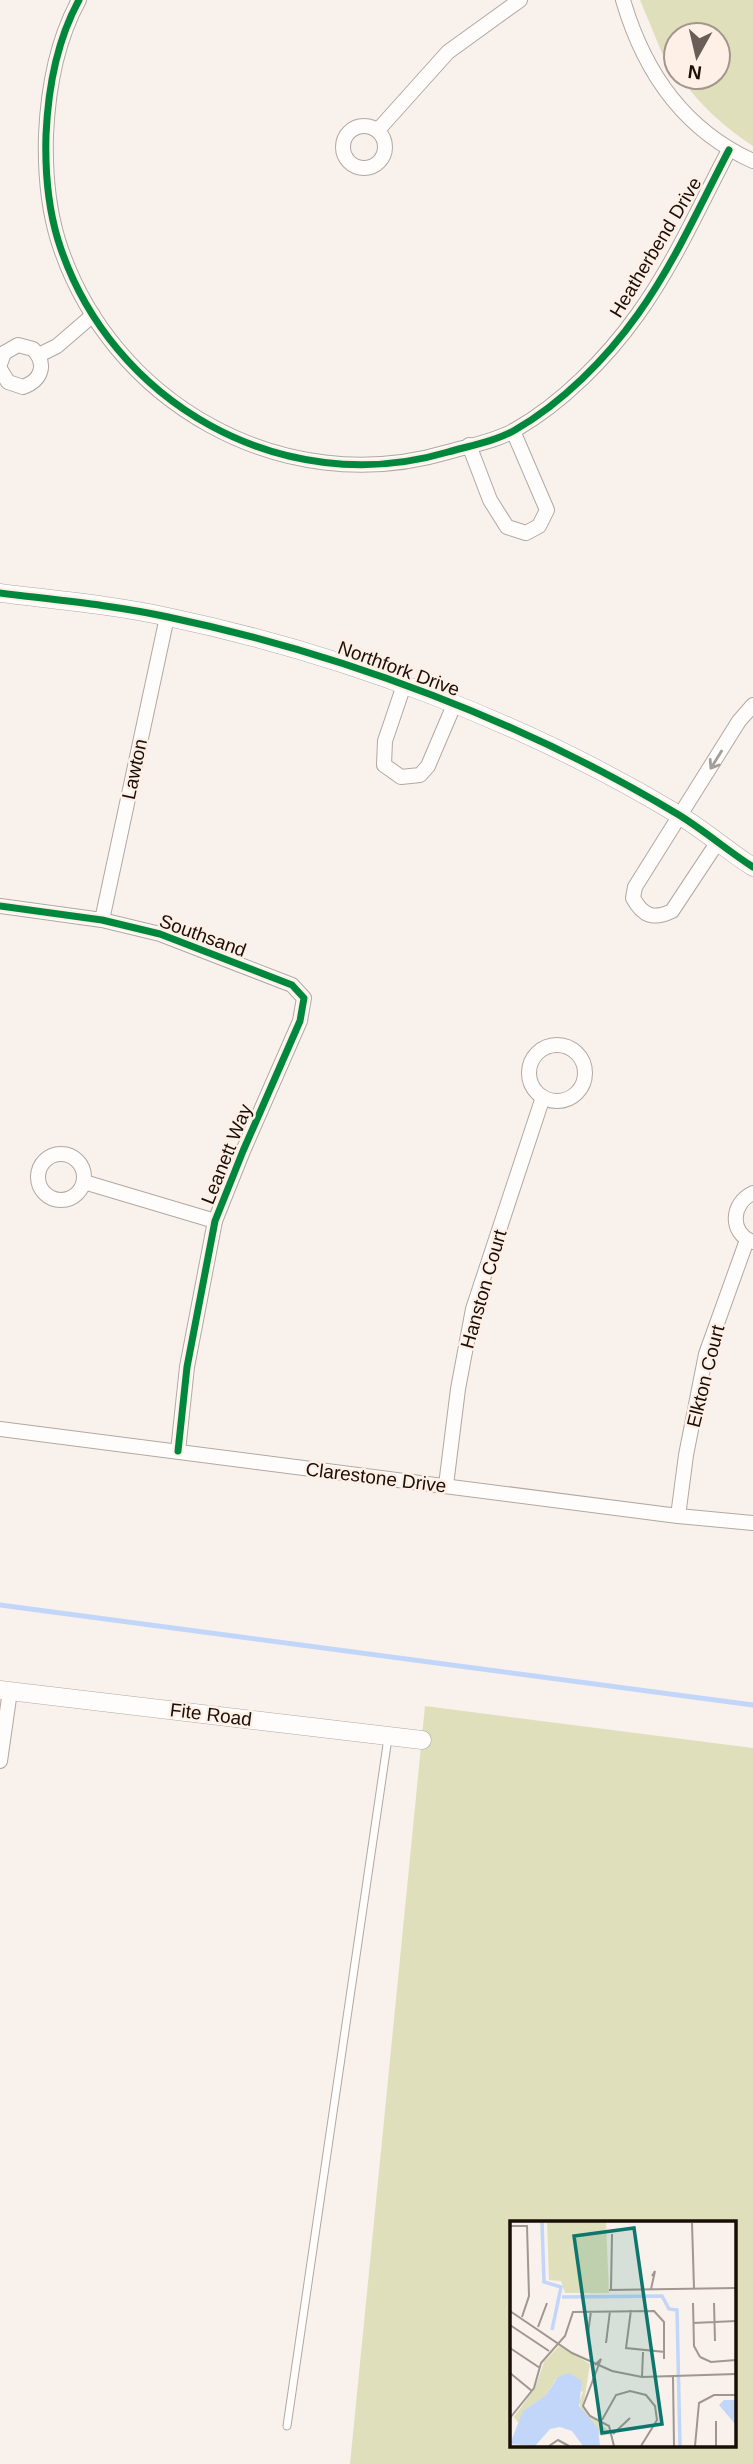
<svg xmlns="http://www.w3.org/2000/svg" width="753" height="2464" font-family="Helvetica,sans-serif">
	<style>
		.green { fill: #dfe0bb; fill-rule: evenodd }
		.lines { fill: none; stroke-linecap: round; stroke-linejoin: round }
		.stream { stroke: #c2d6f9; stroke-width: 5 }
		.service-casing { stroke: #b2a8a2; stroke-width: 9 }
		.minor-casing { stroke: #b2a8a2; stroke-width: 16 }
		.tertiary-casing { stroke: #b2a8a2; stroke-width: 19 }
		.service { stroke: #fefdfc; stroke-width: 7 }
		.minor { stroke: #fefdfc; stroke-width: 14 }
		.tertiary { stroke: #fefdfc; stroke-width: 18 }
		.cycleway-casing { stroke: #fef0e7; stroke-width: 11 }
		.cycleway { stroke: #00873e; stroke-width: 7 }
		.oneway { stroke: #a39e9a }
		.labels { text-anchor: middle; stroke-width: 5; stroke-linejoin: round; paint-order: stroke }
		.street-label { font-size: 19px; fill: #1a0f07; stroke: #fef0e7 }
		.inset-river { fill: none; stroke: #c2d6f9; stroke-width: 3.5 }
		.inset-road { fill: none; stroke: #a09790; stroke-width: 2 }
		.view { fill: #0f766e; fill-opacity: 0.15; stroke: #0f766e; stroke-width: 3.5 }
		.inset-edge { fill: none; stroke: #1a0f07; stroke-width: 3.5 }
	</style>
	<rect width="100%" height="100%" fill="#f9f1ec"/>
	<g class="green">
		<path d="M640,0H753V146C724,127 700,105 680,77H718V35H676V72L662,53Z"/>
		<path d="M425,1706L753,1748V2464H350ZM512,2222H734V2445H512Z"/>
	</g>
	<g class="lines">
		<path class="stream" d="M0,1605L753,1705"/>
		<g class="service-casing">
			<path id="service" d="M287,2426L388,1738"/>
		</g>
		<g class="minor-casing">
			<g id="minor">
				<path d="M79,0C56,42 48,89 46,135C45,169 48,207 58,240C109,403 283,501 448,452C469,446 496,441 515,430C562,403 606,359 638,314C674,264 700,205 729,150"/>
				<path d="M623,0C644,72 684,130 753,161"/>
				<circle cx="364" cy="147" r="21"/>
				<path d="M378,130L448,52L520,0"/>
				<path d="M39,355L57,346L93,315"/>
				<path d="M0,364L4,353L18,345L33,349C47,364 42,380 23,387L8,382L0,369"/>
				<path d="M469,445L490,500L507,527L526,533L539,526L547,510L513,431"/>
				<path d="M404,685L385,741L384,765L401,777L420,775L428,766L454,705"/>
				<path d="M717,843L672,911C653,920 643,916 633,898L635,887L739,721L753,705"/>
				<path d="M0,906L102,920L160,934L292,985L304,998L300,1021L243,1151L215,1221L187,1367L178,1451"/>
				<path d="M102,920L167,617"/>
				<circle cx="557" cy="1073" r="28"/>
				<circle cx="61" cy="1177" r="23"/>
				<path d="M84,1182L215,1221"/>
				<path d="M753,1193C731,1203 729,1233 753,1242"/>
				<path d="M0,1429L678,1516L753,1523"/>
				<path d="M446,1485L458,1389L473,1309L543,1097"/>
				<path d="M678,1516L686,1455L706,1354L747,1240"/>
				<path d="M0,1761L10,1691"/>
			</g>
		</g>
		<g class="tertiary-casing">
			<g id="tertiary">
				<path d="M0,593C56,600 113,605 168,617C344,654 525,722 679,815C705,831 728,851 753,867"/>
				<path d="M0,1690L422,1740"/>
			</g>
		</g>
		<use href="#service" class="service"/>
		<use href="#minor" class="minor"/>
		<use href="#tertiary" class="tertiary"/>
		<g class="cycleway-casing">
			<g id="cycleway">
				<path d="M79,0C56,42 48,89 46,135C45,169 48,207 58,240C109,403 283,501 448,452C469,446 496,441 515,430C562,403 606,359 638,314C674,264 700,205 729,150"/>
				<path d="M0,593C56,600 113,605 168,617C344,654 525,722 679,815C705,831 728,851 753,867"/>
				<path d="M0,906L102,920L160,934L292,985L304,998L300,1021L243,1151L215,1221L187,1367L178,1451"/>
			</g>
		</g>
		<use href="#cycleway" class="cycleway"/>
	</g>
	<defs><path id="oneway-shaft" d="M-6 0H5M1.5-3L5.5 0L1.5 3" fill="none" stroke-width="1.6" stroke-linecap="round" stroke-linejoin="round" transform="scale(1.75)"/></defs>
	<use class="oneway" href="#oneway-shaft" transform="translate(716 760) rotate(122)"/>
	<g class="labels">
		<g class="street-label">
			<text transform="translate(655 247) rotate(-59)" y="7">Heatherbend Drive</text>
			<text transform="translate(399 668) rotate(20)" y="7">Northfork Drive</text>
			<text transform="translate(134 769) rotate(-78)" y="7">Lawton</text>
			<text transform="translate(203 935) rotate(20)" y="7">Southsand</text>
			<text transform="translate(226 1154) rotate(-68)" y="7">Leanett Way</text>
			<text transform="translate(483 1289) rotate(-74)" y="7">Hanston Court</text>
			<text transform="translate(705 1376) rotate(-76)" y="7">Elkton Court</text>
			<text transform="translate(376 1477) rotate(7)" y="7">Clarestone Drive</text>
			<text transform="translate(211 1714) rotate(7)" y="7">Fite Road</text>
		</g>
	</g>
	<g transform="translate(510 2221)">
		<rect width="226" height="226" fill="#f9f1ec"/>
		<path d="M37,0H96L99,72H55L51,60L39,59ZM49,125L80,143L73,187L102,213L91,215L73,194L69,181L73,171L46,158L36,174L16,188L10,204L4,196L25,167L34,141Z" fill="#dfe0bb"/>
		<path d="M59,152L72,160L69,185L88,207L90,225H73L62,210L50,206L40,208L25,225L0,223L13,190L36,174L48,156ZM214,179H226V204L209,184Z" fill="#c2d6f9"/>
		<path class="inset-river" d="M32,0L34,61L51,66L42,109M52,76L152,75L159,88L167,89L170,225"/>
		<path class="inset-road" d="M182,2L184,67M0,5H17L19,75L12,96M141,68L145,50L142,55M99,69L226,67M101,69L102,13M183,82L184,125L190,136M204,82L205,120M121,89L116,127L155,131M0,90L62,132L102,150L132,156L226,153M183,102L226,100M0,104L39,130M28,106L37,82M78,113L81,90M96,122L100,90M0,127L30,147M190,136L201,141L226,139M85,144L91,138L73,185L80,195L99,205L104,225M0,152L22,170M132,156L133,131M163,156L164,225M0,197L24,167L31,142L55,115L63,91L144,90L154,101V138M92,199L106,174L120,170L136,174L145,185L147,199L131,225M206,200V225M103,213L120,197M39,225L48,219L59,225M185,225L189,182L204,174H226"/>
		<path class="view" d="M124,7L152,203L92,212L64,15Z"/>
		<rect width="226" height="226" class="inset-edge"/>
	</g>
	<g transform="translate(697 56) rotate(188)"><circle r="33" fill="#fef0e7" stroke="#a3968d" stroke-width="2"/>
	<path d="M0-5L12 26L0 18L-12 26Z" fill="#685e57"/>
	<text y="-10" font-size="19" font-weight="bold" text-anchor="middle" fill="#1a0f07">N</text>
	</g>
</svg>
